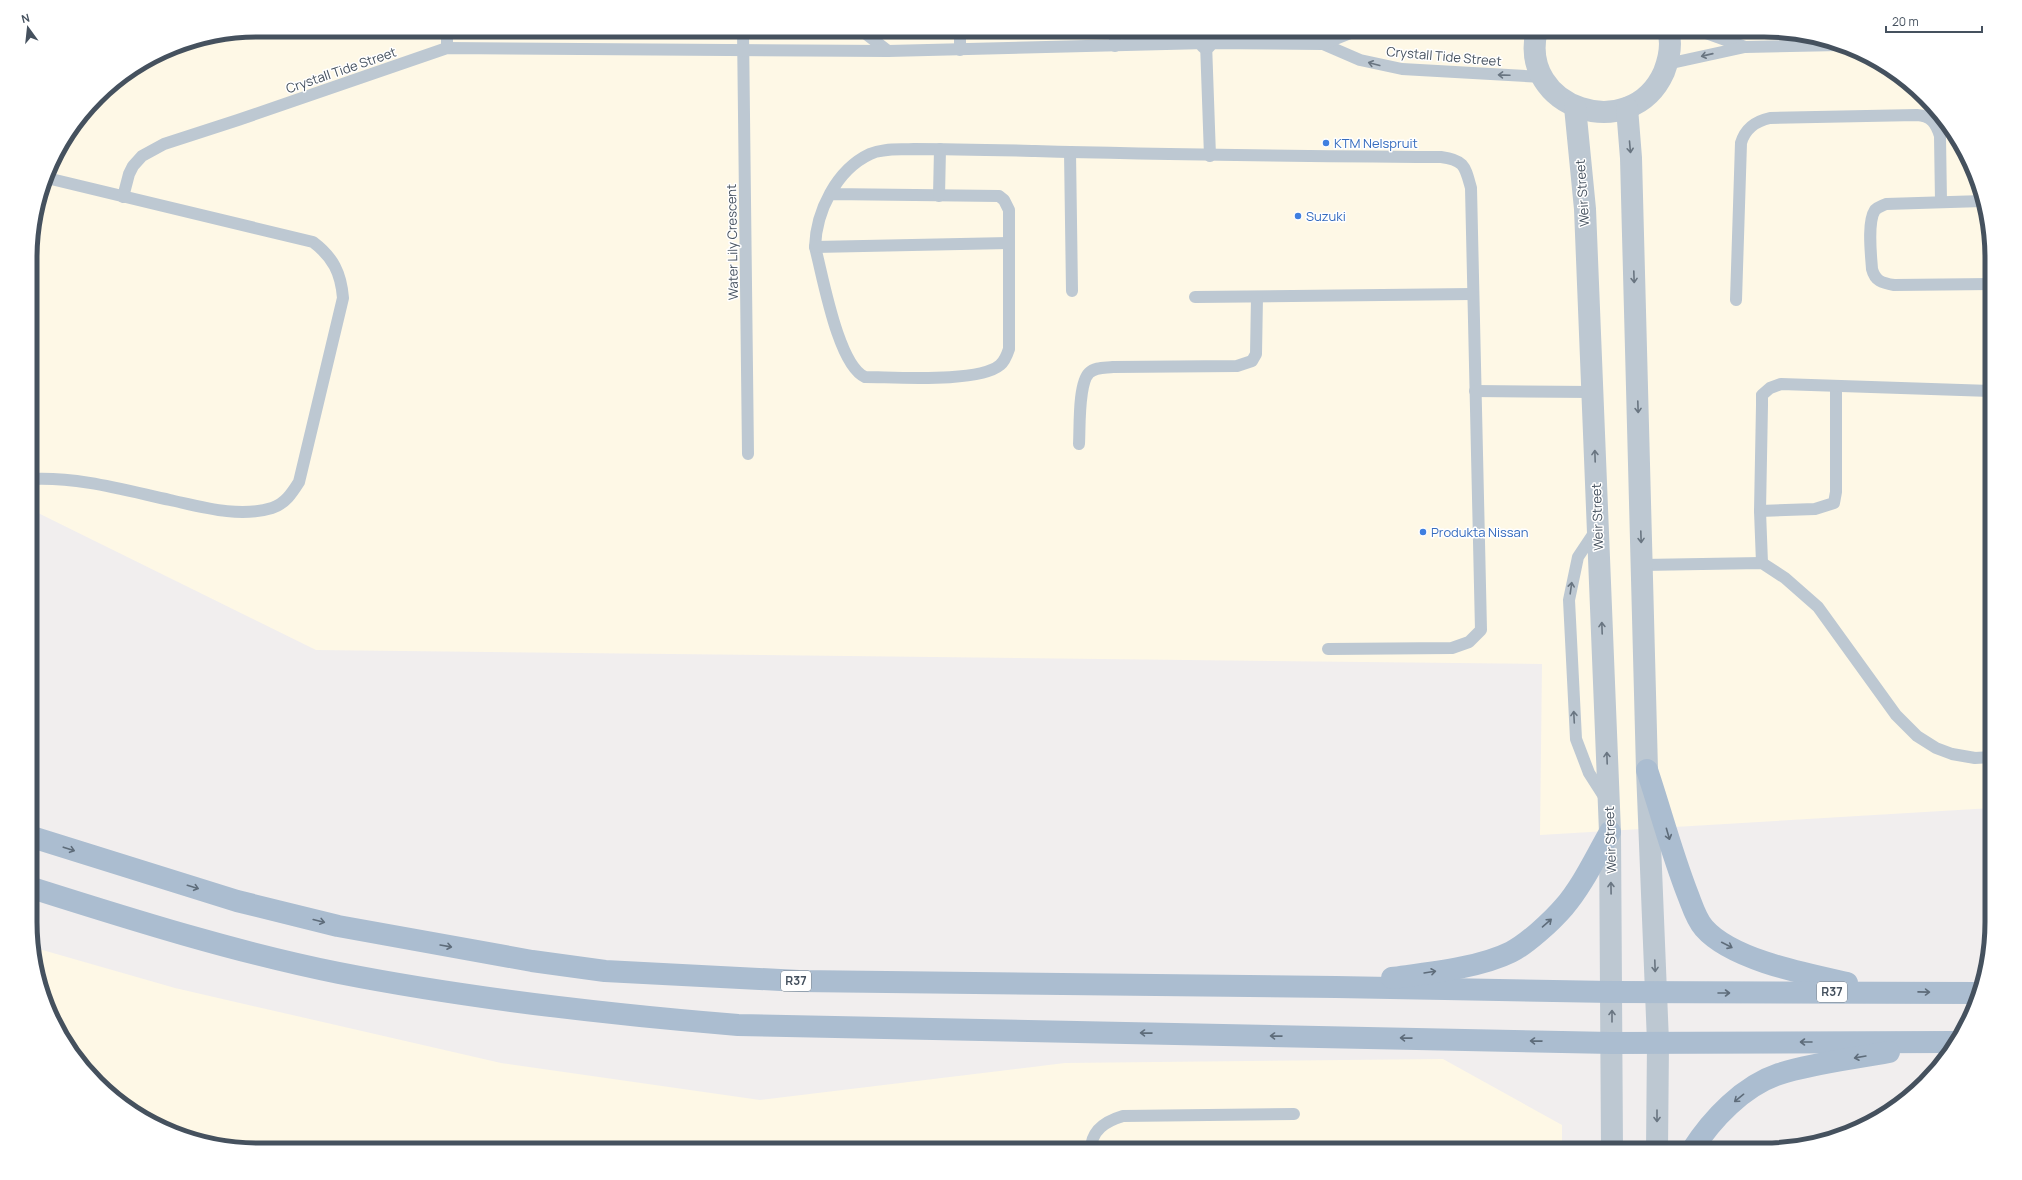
<svg xmlns="http://www.w3.org/2000/svg" width="2022" height="1180" font-family="Manrope,sans-serif">
	<style>
		.commercial { fill: #fef8e6 }
		.lines { fill: none; stroke-linecap: round; stroke-linejoin: round }
		.service { stroke: #bdc8d2; stroke-width: 12 }
		.minor { stroke: #bdc8d2; stroke-width: 22 }
		.tertiary { stroke: #bdc8d2; stroke-width: 22 }
		.primary { stroke: #abbdd0; stroke-width: 22 }
		.oneway { stroke: #697581 }
		.oneway2 { stroke: #5e6c7a }
		.shop-dot { fill: #3f7fe0; stroke: #fff; stroke-width: 1.5 }
		.labels { text-anchor: middle; stroke-width: 3; stroke-linejoin: round; paint-order: stroke }
		.shield { fill: #fff; stroke: #7d858e; stroke-width: 1 }
		.shield-label { font-size: 12px; font-weight: bold; fill: #45515e }
		.street-label { font-size: 13px; fill: #45515e; stroke: #fff }
		.shop-label { font-size: 13px; fill: #366cbe; stroke: #fff; text-anchor: start }
		.rim { fill: none; stroke: #45515e; stroke-width: 5 }
	</style>
	<rect width="100%" height="100%" fill="#f1eeee"/>
	<g class="commercial">
		<path d="M258,30H1764L1823,38L1878,61L1925,97L1954,132L1980,185L1991,243L1992,808L1540,835L1542,664L316,650L32,510V229L54,157L108,87L171,47Z"/>
		<path d="M32,947L175,988L501,1063L760,1100L1065,1063L1443,1059L1562,1125V1150H258L199,1142L144,1119L97,1083L68,1048L42,995Z"/>
	</g>
	<g class="lines">
		<g class="service">
			<path d="M447,30V48"/>
			<path d="M743,30L748,454"/>
			<path d="M861,30L888,51"/>
			<path d="M960,30V50"/>
			<path d="M1698,30L1745,47"/>
			<path d="M1206,43L1210,156"/>
			<path d="M1323,44L1360,60L1402,69L1543,77"/>
			<path d="M1115,46V30"/>
			<path d="M1667,64L1745,47L1840,45"/>
			<path d="M1070,152L1072,291"/>
			<path d="M830,194L999,196L1004,200L1009,210V349C1007,355 1005,361 1000,365C979,383 895,377 865,377C838,365 823,277 815,247C816,212 836,170 870,154C883,148 899,150 914,149C954,149 994,150 1035,151C1170,155 1306,156 1441,157C1465,160 1465,167 1471,188L1481,630L1469,642L1452,648L1328,649"/>
			<path d="M939,196L940,149"/>
			<path d="M123,197L129,174L133,166L142,156L164,144L238,120L447,48L888,51L1206,43L1323,44L1358,30"/>
			<path d="M1983,201L1886,204C1882,206 1878,207 1875,210C1867,222 1871,254 1872,269C1875,281 1882,283 1894,285L1991,284"/>
			<path d="M815,247L1009,243"/>
			<path d="M1195,297L1472,294"/>
			<path d="M1736,300L1741,143C1745,129 1756,121 1770,118L1917,115C1931,116 1936,123 1940,136L1941,202"/>
			<path d="M1475,391L1592,392"/>
			<path d="M1079,444C1080,428 1078,384 1089,373C1095,367 1104,368 1113,367L1237,366L1252,361L1256,354L1257,297"/>
			<path d="M32,479C79,477 124,490 170,500C202,507 239,518 272,508C285,504 292,493 299,482L343,298C341,273 333,257 313,242L47,178"/>
			<path d="M1760,511L1815,509L1834,503L1836,492V387"/>
			<path d="M1596,530L1578,557L1569,600L1576,739L1589,773L1605,798"/>
			<path d="M1762,563L1760,511L1762,405V395L1770,388L1781,384L1991,391"/>
			<path d="M1642,565L1762,563L1785,578L1818,607L1896,715L1917,736L1936,748L1952,754L1975,758L1992,757"/>
			<path d="M1091,1150C1091,1130 1106,1121 1123,1116L1294,1114"/>
		</g>
		<path class="minor" d="M1206,30V43"/>
		<g class="tertiary">
			<path d="M1537,30C1517,108 1631,146 1664,72C1669,59 1672,43 1668,30"/>
			<path d="M1575,107L1585,209L1610,832L1612,1150"/>
			<path d="M1627,108L1631,158L1647,770L1658,1042L1657,1150"/>
		</g>
		<g class="primary">
			<path d="M1647,770C1661,812 1672,854 1688,895C1692,905 1696,919 1704,928C1732,960 1806,974 1847,983"/>
			<path d="M32,837L237,901L338,926L532,961L605,971L799,981L1336,987L1612,992L1979,993"/>
			<path d="M32,888C133,920 235,952 339,973C471,999 605,1014 738,1025L1612,1043L1957,1042"/>
			<path d="M1392,978C1428,973 1479,968 1511,952C1527,944 1552,921 1564,907C1583,885 1596,856 1610,832"/>
			<path d="M1692,1150C1712,1119 1743,1086 1779,1074C1814,1063 1852,1059 1889,1052"/>
		</g>
	</g>
	<defs><path id="oneway-shaft" d="M-6 0H5M1.5-3L5.5 0L1.5 3" fill="none" stroke-width="1.6" stroke-linecap="round" stroke-linejoin="round"/></defs>
	<g class="oneway">
		<use href="#oneway-shaft" transform="translate(1707 55) rotate(167)"/>
		<use href="#oneway-shaft" transform="translate(1374 64) rotate(-165)"/>
		<use href="#oneway-shaft" transform="translate(1504 75) rotate(-178)"/>
		<use href="#oneway-shaft" transform="translate(1630 147) rotate(85)"/>
		<use href="#oneway-shaft" transform="translate(1634 277) rotate(88)"/>
		<use href="#oneway-shaft" transform="translate(1638 407) rotate(88)"/>
		<use href="#oneway-shaft" transform="translate(1595 456) rotate(-92)"/>
		<use href="#oneway-shaft" transform="translate(1641 537) rotate(88)"/>
		<use href="#oneway-shaft" transform="translate(1571 588) rotate(-82)"/>
		<use href="#oneway-shaft" transform="translate(1602 628) rotate(-92)"/>
		<use href="#oneway-shaft" transform="translate(1574 717) rotate(-93)"/>
		<use href="#oneway-shaft" transform="translate(1607 758) rotate(-92)"/>
		<use href="#oneway-shaft" transform="translate(1611 888) rotate(-91)"/>
		<use href="#oneway-shaft" transform="translate(1655 966) rotate(88)"/>
		<use href="#oneway-shaft" transform="translate(1612 1016) rotate(-90)"/>
		<use href="#oneway-shaft" transform="translate(1657 1116) rotate(90)"/>
	</g>
	<g class="oneway2">
		<use href="#oneway-shaft" transform="translate(1668 834) rotate(74)"/>
		<use href="#oneway-shaft" transform="translate(69 849) rotate(18)"/>
		<use href="#oneway-shaft" transform="translate(193 887) rotate(17)"/>
		<use href="#oneway-shaft" transform="translate(319 921) rotate(14)"/>
		<use href="#oneway-shaft" transform="translate(1547 923) rotate(-41)"/>
		<use href="#oneway-shaft" transform="translate(1727 945) rotate(27)"/>
		<use href="#oneway-shaft" transform="translate(446 946) rotate(10)"/>
		<use href="#oneway-shaft" transform="translate(1430 972) rotate(-9)"/>
		<use href="#oneway-shaft" transform="translate(1924 992) rotate(1)"/>
		<use href="#oneway-shaft" transform="translate(1724 993)"/>
		<use href="#oneway-shaft" transform="translate(1146 1033) rotate(-179)"/>
		<use href="#oneway-shaft" transform="translate(1276 1036) rotate(-179)"/>
		<use href="#oneway-shaft" transform="translate(1406 1038) rotate(-179)"/>
		<use href="#oneway-shaft" transform="translate(1536 1041) rotate(-179)"/>
		<use href="#oneway-shaft" transform="translate(1806 1042) rotate(180)"/>
		<use href="#oneway-shaft" transform="translate(1860 1057) rotate(170)"/>
		<use href="#oneway-shaft" transform="translate(1739 1098) rotate(141)"/>
	</g>
	<g class="shop-dot">
		<circle cx="1326" cy="143" r="4"/>
		<circle cx="1298" cy="216" r="4"/>
		<circle cx="1423" cy="532" r="4"/>
	</g>
	<g class="labels">
		<g class="shield">
			<rect x="781" y="971" width="30" height="20" rx="3"/>
			<rect x="1817" y="982" width="30" height="20" rx="3"/>
		</g>
		<g class="shield-label">
			<text x="796" y="985">R37</text>
			<text x="1832" y="996">R37</text>
		</g>
		<g class="street-label">
			<text transform="translate(1444 56) rotate(5)" y="5">Crystall Tide Street</text>
			<text transform="translate(341 70) rotate(-19)" y="5">Crystall Tide Street</text>
			<text transform="translate(1582 193) rotate(-94)" y="5">Weir Street</text>
			<text transform="translate(732 242) rotate(-91)" y="5">Water Lily Crescent</text>
			<text transform="translate(1597 517) rotate(-92)" y="5">Weir Street</text>
			<text transform="translate(1610 840) rotate(-92)" y="5">Weir Street</text>
		</g>
		<g class="shop-label">
			<text x="1334" y="148">KTM Nelspruit</text>
			<text x="1306" y="221">Suzuki</text>
			<text x="1431" y="537">Produkta Nissan</text>
		</g>
	</g>
	<path d="M0 0H2022V1180H0ZM258 37H1764A221 221 0 0 1 1985 258V922A221 221 0 0 1 1764 1143H258A221 221 0 0 1 37 922V258A221 221 0 0 1 258 37Z" fill="#fff" fill-rule="evenodd"/>
	<path class="rim" d="M258 37H1764A221 221 0 0 1 1985 258V922A221 221 0 0 1 1764 1143H258A221 221 0 0 1 37 922V258A221 221 0 0 1 258 37Z"/>
	<g transform="translate(28 28) rotate(345)" stroke="#ffffff" stroke-width="3" paint-order="stroke">
	<path d="M0-3L7 15L0 10L-7 15Z" fill="#45515e"/>
	<text y="-6" font-size="11" font-weight="bold" text-anchor="middle" fill="#45515e">N</text>
	</g>
	<path d="M1886 26v6h96v-6" fill="none" stroke="#45515e" stroke-width="2"/>
	<text x="1892" y="26" font-size="12" fill="#45515e" stroke="#ffffff" stroke-width="3" paint-order="stroke">20 m</text>
</svg>
